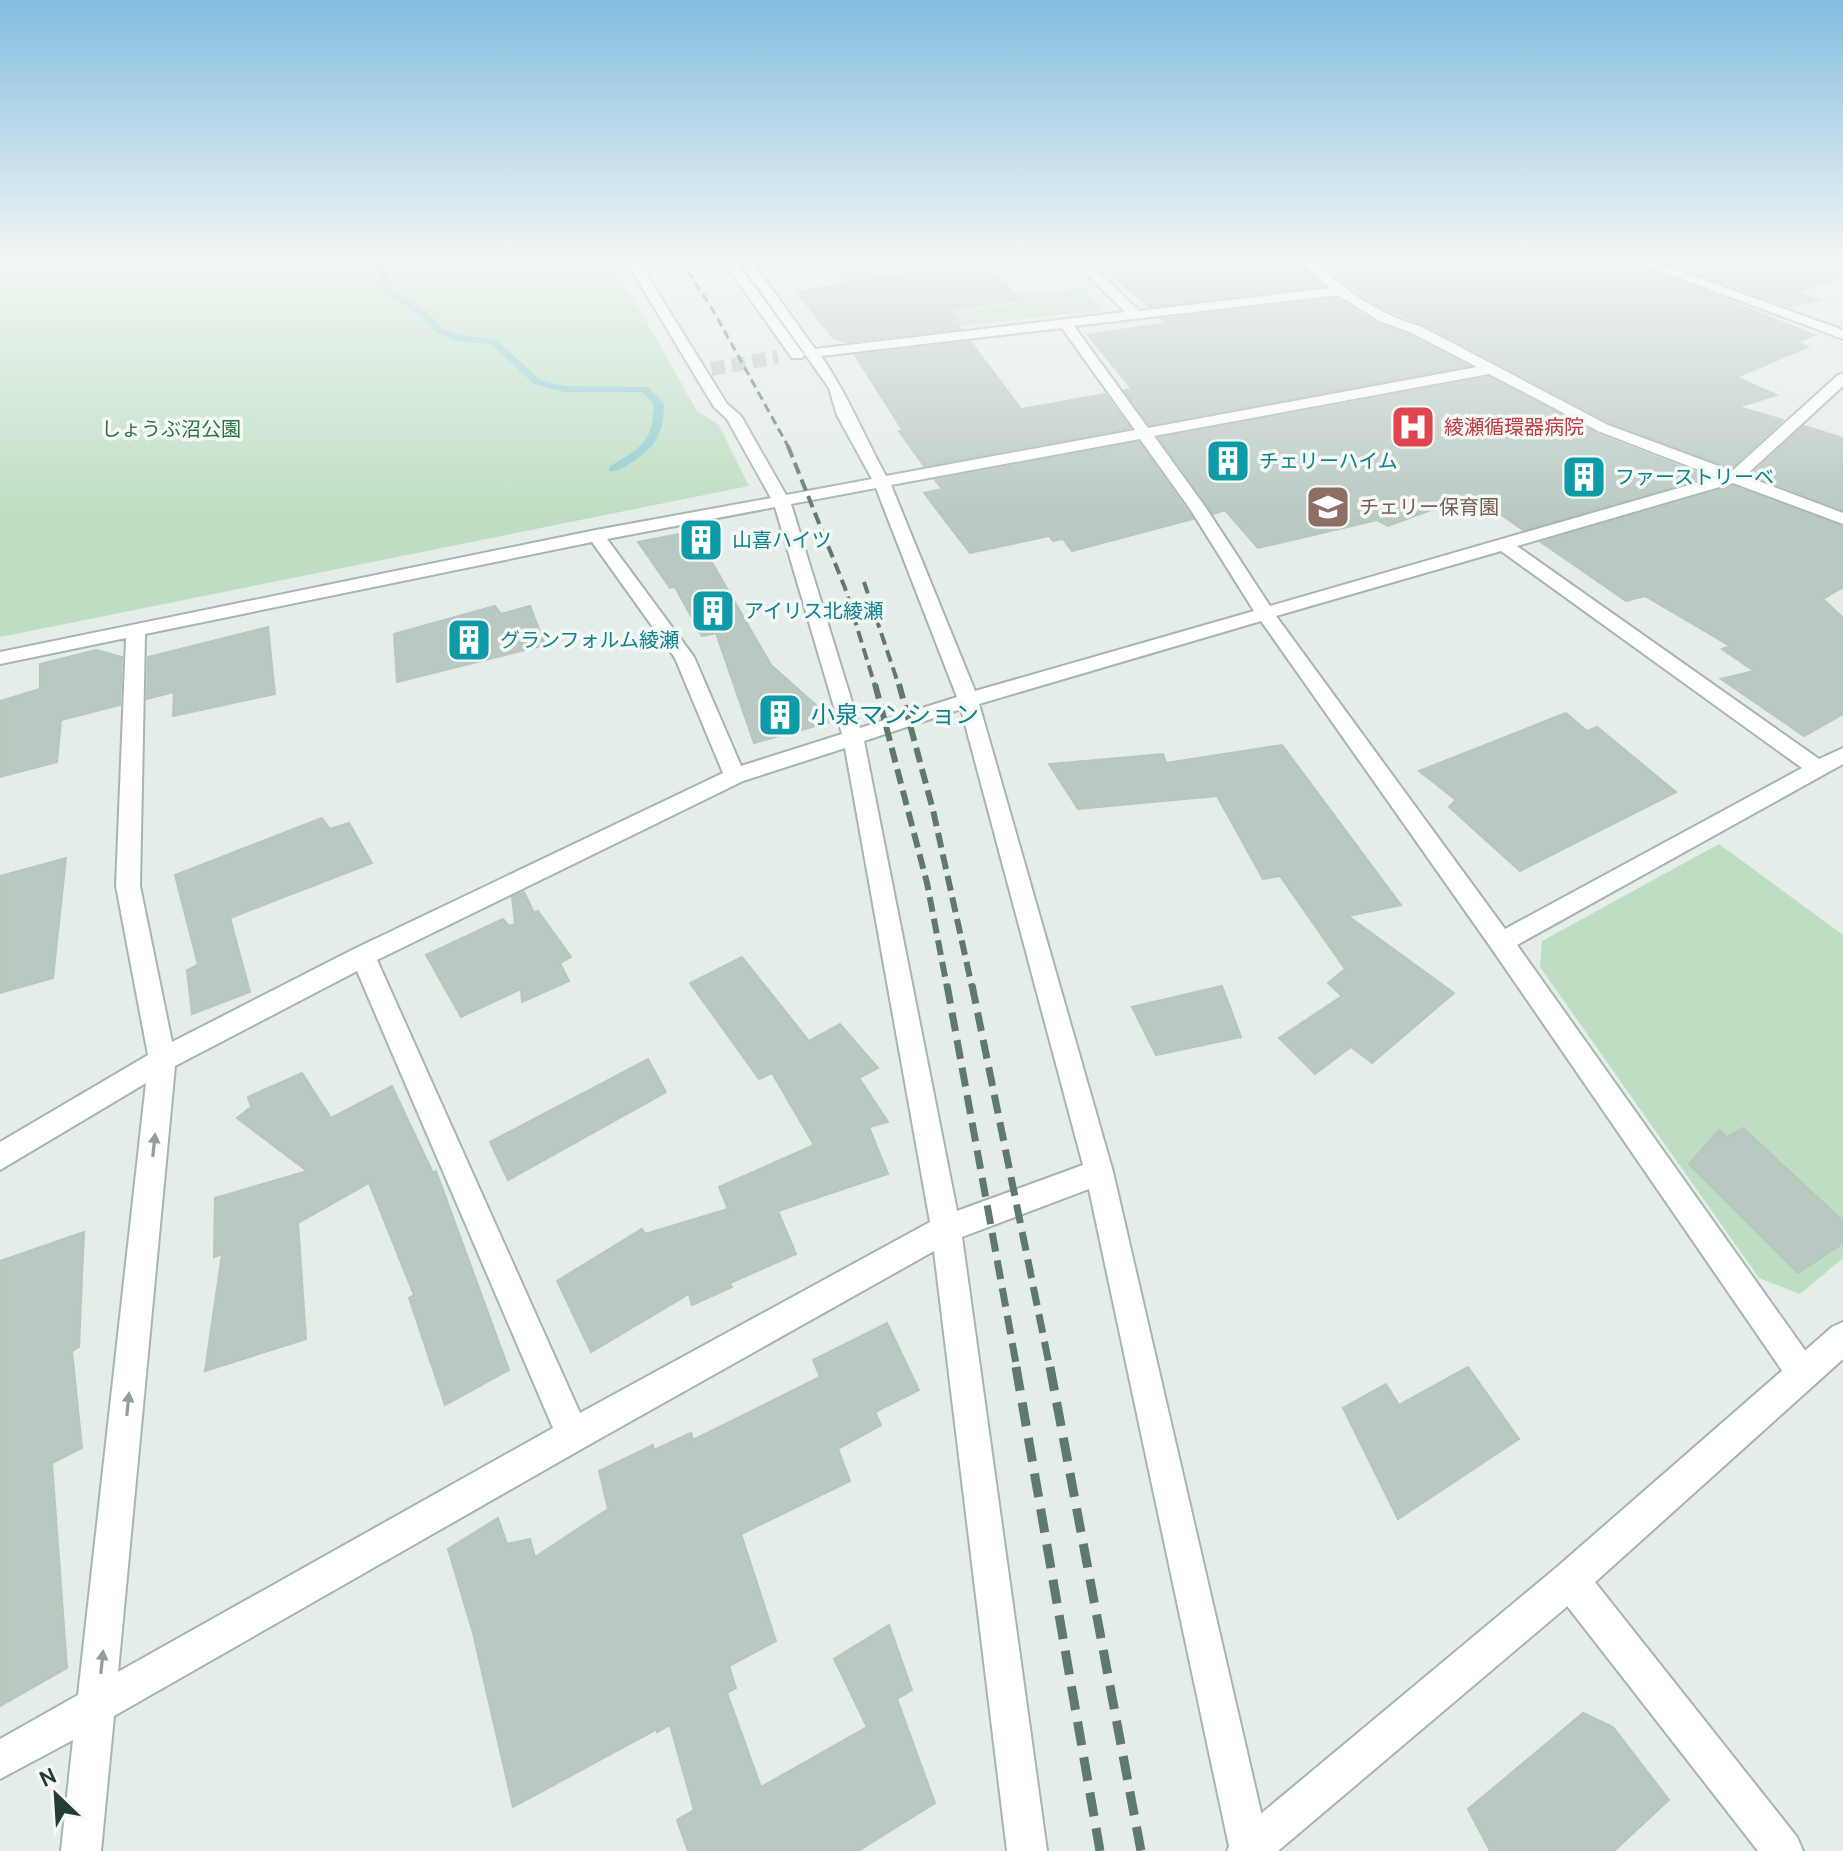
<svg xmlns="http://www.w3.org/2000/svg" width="1843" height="1851" font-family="Cabin,'Noto Sans JP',sans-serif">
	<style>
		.green { fill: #bddec3 }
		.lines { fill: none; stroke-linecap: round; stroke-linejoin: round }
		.stream { fill: #8dcbd1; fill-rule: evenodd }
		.building { fill: #b9c8c1; stroke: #b6c7be; stroke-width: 2 }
		.pedestrian-tunnel { stroke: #bdcac4; stroke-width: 14; stroke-dasharray: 14 7; stroke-linecap: butt }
		.pedestrian-casing { stroke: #a6b5af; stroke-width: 4 }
		.minor-casing { stroke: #a6b5af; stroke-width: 4 }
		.tertiary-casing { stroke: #a6b5af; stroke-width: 4 }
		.pedestrian { fill: #fff; fill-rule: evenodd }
		.minor { fill: #fff; fill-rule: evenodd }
		.tertiary { fill: #fff; fill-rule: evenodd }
		.rail-far4 { stroke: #5e7a70; stroke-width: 3; stroke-dasharray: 9 5; stroke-linecap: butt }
		.rail-far3 { stroke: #5e7a70; stroke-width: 4; stroke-dasharray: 12 6; stroke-linecap: butt }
		.rail-far2 { stroke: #5e7a70; stroke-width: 6; stroke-dasharray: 15 7; stroke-linecap: butt }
		.rail-far1 { stroke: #5e7a70; stroke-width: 7; stroke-dasharray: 19 9; stroke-linecap: butt }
		.rail { stroke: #5e7a70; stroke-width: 9; stroke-dasharray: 24 12; stroke-linecap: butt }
		.oneway { fill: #919e9a }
		.labels { text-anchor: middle; stroke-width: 7; stroke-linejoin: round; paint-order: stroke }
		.far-health-label { font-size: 20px; fill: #be3a42; stroke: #f4f9f6; text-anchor: start }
		.far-park-label { font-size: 20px; fill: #2e7544; stroke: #f4f9f6 }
		.far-culture-label { font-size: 20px; fill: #0d838f; stroke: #f4f9f6; text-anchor: start }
		.far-education-label { font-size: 20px; fill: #785e54; stroke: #f4f9f6; text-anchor: start }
		.culture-label { font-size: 24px; fill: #0d838f; stroke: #f4f9f6; text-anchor: start }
	</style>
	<rect width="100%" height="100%" fill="#e4ede8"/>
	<g class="green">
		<path d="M0,259H611L697,411L719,425L749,486L0,637Z"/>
		<path d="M827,259H880L906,288L852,297L840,282L844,280Z"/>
		<path d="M1084,288L1102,310L891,334L930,314L1016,303L1012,296Z"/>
		<path d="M1719,844L1843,935V1258L1800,1294L1759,1278L1540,967L1542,941Z"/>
	</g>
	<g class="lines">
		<path class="stream" d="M373,259H381L393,292L425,310L443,329L459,335L497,340L540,380L564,386L648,387L664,404C664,432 656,447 632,462C624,467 618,472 609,471V467C640,448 653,443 654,405L642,392H564L534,384L491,344L457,341L437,333L419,314L386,295Z"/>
	</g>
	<g class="building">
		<path d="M891,259H984L1021,300L948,310L961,329L847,342L833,338L797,292L902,274Z"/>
		<path d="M1094,259H1295L1323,286L1149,307Z"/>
		<path d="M1316,259H1625L1814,335L1797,342L1808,347L1736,377L1776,395L1738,407L1783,420L1731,468L1609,422L1421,323L1377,305Z"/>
		<path d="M1655,259H1843V275L1799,293L1820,300L1789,307Z"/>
		<path d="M1337,298L1377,324L1409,335L1468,366L1149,425L1124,390L1132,389L1088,335L1167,323L1162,319Z"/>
		<path d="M971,342L1021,409L1105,394L1130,428L924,466L899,431H903L855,355Z"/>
		<path d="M1489,377L1597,434L1708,477L1523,530L1480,500L1431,510L1388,526L1377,520L1258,548L1225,510L1213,514L1159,438Z"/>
		<path d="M1804,426L1843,438V510L1751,475Z"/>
		<path d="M1139,442L1193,519L1072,551L1063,539L1053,541L1049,536L970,553L924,493L942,489L935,480Z"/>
		<path d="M1733,486L1843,527V587L1823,599L1843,618V714L1804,736L1721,679L1754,671L1722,649L1730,646L1645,596L1626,601L1541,542Z"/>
		<path d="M694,531L771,665L834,721L754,743L716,633L702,636L675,587L670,588L638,542Z"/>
		<path d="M495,606L501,614L530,606L545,645L397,682L394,634Z"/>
		<path d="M268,627L275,694L173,716L174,692L147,699L148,657Z"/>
		<path d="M96,650L122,657L120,705L61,720L57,762L0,777V701L40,689V664Z"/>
		<path d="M1566,713L1587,731L1597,727L1676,792L1520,871L1449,807L1456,800L1419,771Z"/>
		<path d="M1282,745L1401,905L1348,916L1454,993L1372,1063L1351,1047L1315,1074L1279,1038L1342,996L1328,983L1345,969L1280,876L1263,879L1217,796L1078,809L1049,764L1163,754L1166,763Z"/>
		<path d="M322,818L330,829L349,823L372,863L230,918L250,992L192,1014L187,970L198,965L175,875Z"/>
		<path d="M66,858L53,978L0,993V876Z"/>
		<path d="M524,892L534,913L538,911L571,957L560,963L569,981L522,1002L521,989L461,1017L426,955L503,919L509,926L515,924L512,897Z"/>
		<path d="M742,957L809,1041L840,1024L878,1068L859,1078L888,1122L869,1127L888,1174L778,1211L796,1254L730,1283L732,1287L692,1305L689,1294L591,1352L557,1281L642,1229L645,1234L728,1209L719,1187L814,1145L772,1073L759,1079L690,983Z"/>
		<path d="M1222,986L1241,1037L1156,1055L1132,1007Z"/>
		<path d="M648,1059L666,1092L508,1180L490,1142Z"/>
		<path d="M302,1073L331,1118L392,1086L433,1173L436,1171L509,1370L445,1405L409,1298L414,1295L369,1183L298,1223L306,1339L205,1371L222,1254L214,1257L215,1198L307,1171L237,1118L251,1107L248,1097Z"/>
		<path d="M1743,1128L1843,1221V1243L1798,1273L1689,1164L1719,1130L1727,1137Z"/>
		<path d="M84,1232L79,1347L72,1351L82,1448L52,1463L67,1668L0,1706V1261Z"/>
		<path d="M887,1323L919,1390L875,1412L881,1425L838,1449L850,1481L741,1534L776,1641L729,1666L736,1688L727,1693L761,1787L867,1727L834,1659L889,1625L912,1690L897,1699L935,1803L858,1851H688L677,1820L694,1810L670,1725L657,1732V1729L513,1807L473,1633L448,1549L498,1518L507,1544L530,1539L535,1557L608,1509L599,1471L653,1445L654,1450L691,1433L693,1440L820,1377L813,1360Z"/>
		<path d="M1468,1367L1519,1439L1398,1519L1343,1408L1386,1384L1399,1405Z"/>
		<path d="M1583,1713L1613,1727L1669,1800L1614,1851H1490L1468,1809Z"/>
	</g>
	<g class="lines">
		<path class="pedestrian-tunnel" d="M711,369L778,357"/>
		<g class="pedestrian-casing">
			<path id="pedestrian" d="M722,259H734L804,355L802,358H792Z"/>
		</g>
		<g class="minor-casing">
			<g id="minor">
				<path d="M625,259H637L727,404L741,416L786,495L872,479L837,415L829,388L738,259H750L815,349L1125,312L1072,259H1085L1139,311L1330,288L1298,259H1311C1344,289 1377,314 1420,326L1608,425L1732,471L1838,375L1843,374V386L1745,476L1843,513V524L1733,483L1517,546L1819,759L1843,748V764L1517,945L1814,1363L1819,1374L1814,1385L1803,1390L1792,1385L1492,949L1261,621L979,704L1113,1172L1270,1851H1230L1089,1189L962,1237L1047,1851H1007L934,1251L585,1447L114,1716L101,1851H61L73,1740L0,1779V1739L78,1695L146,1083L0,1170V1142L148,1055L116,886L126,638L0,664V652L596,530L771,498L727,419L714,407ZM1338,295L1379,321L1410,332L1477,367L1148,428L1074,326ZM1062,328L1135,430L886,476C864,436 847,393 821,356ZM1489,374L1598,431L1717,477L1270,606L1206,508L1154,436ZM1140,439L1190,509L1254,611L975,691L891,485ZM876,488L957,697L860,728L791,504ZM775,507L842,734L741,766L694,657L607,539ZM592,542L675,658L723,773L354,949L172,1042L140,886L145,634ZM1501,551L1802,768L1505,929L1276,616ZM961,709L1083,1165L957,1211L864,741ZM845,748L930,1222L580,1413L377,960L743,781ZM357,971L553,1428L118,1672L175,1066Z"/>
				<path d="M1628,259H1646L1843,330V339Z"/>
				<path d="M1570,1562L1583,1567L1797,1837L1803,1851H1758L1557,1593L1552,1580L1557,1567Z"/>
			</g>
		</g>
		<g class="tertiary-casing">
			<path id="tertiary" d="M1843,1322V1359L1583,1593L1278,1851H1227L1233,1837L1557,1567L1832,1327Z"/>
		</g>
		<use href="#pedestrian" class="pedestrian"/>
		<use href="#minor" class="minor"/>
		<use href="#tertiary" class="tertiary"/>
		<path class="rail-far4" d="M680,259L714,312L789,448"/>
		<g class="rail-far3">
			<path d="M788,446L845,588L875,686"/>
			<path d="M864,582L899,686"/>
		</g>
		<g class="rail-far2">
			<path d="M875,684L927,883L947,987"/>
			<path d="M899,684L933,810L972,987"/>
		</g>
		<g class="rail-far1">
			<path d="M947,985L1017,1369"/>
			<path d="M972,985L1050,1369"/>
		</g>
		<g class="rail">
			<path d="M1016,1367L1100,1851"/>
			<path d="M1050,1367L1141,1851"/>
		</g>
	</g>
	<defs><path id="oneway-solid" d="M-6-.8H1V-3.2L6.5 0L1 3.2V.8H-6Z" transform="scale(2)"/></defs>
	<g class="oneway">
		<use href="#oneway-solid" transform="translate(154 1145) rotate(-84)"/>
		<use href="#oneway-solid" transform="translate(128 1404) rotate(-84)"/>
		<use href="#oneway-solid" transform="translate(102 1662) rotate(-84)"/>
	</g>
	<linearGradient id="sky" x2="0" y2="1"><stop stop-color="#83bddf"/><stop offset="0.5" stop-color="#f3f7f5"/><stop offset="1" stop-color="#f3f7f5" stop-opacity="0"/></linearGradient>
	<rect width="1843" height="518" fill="url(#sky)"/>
	<defs>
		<g id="hospital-square" transform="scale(2.3)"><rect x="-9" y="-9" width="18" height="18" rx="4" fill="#e0444e" stroke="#f4f9f6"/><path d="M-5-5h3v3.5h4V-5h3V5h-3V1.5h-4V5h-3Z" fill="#fff"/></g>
		<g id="building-square" transform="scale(2.3)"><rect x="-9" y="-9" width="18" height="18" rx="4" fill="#0f9aa8" stroke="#f4f9f6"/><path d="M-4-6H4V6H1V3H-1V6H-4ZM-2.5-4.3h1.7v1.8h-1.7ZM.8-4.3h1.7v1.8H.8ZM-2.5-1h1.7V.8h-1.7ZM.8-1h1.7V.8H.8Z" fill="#fff"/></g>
		<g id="school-square" transform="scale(2.3)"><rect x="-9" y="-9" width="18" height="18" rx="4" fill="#8d6e63" stroke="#f4f9f6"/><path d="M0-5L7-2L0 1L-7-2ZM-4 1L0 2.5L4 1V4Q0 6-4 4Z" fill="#fff"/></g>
	</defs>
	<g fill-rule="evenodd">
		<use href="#hospital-square" x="1413" y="427"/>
		<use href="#building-square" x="1228" y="461"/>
		<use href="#building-square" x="1584" y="477"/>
		<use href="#school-square" x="1328" y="507"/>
		<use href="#building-square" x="701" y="540"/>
		<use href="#building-square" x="713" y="611"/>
		<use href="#building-square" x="469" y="640"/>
		<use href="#building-square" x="780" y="715"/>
	</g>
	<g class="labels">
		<g class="far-health-label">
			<text x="1444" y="434">綾瀬循環器病院</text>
		</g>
		<g class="far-park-label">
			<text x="171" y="436">しょうぶ沼公園</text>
		</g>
		<g class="far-culture-label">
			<text x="1259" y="468">チェリーハイム</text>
			<text x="1615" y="484">ファーストリーベ</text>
			<text x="732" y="547">山喜ハイツ</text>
			<text x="744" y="618">アイリス北綾瀬</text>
			<text x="500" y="647">グランフォルム綾瀬</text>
		</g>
		<g class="far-education-label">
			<text x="1359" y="514">チェリー保育園</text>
		</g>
		<g class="culture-label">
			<text x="811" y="723">小泉マンション</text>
		</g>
	</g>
	<g transform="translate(56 1795) rotate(335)" stroke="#f4f9f6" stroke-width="6" paint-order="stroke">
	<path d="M0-6L14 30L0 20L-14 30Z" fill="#233e35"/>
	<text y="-12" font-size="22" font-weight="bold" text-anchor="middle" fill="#233e35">N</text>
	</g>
</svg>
